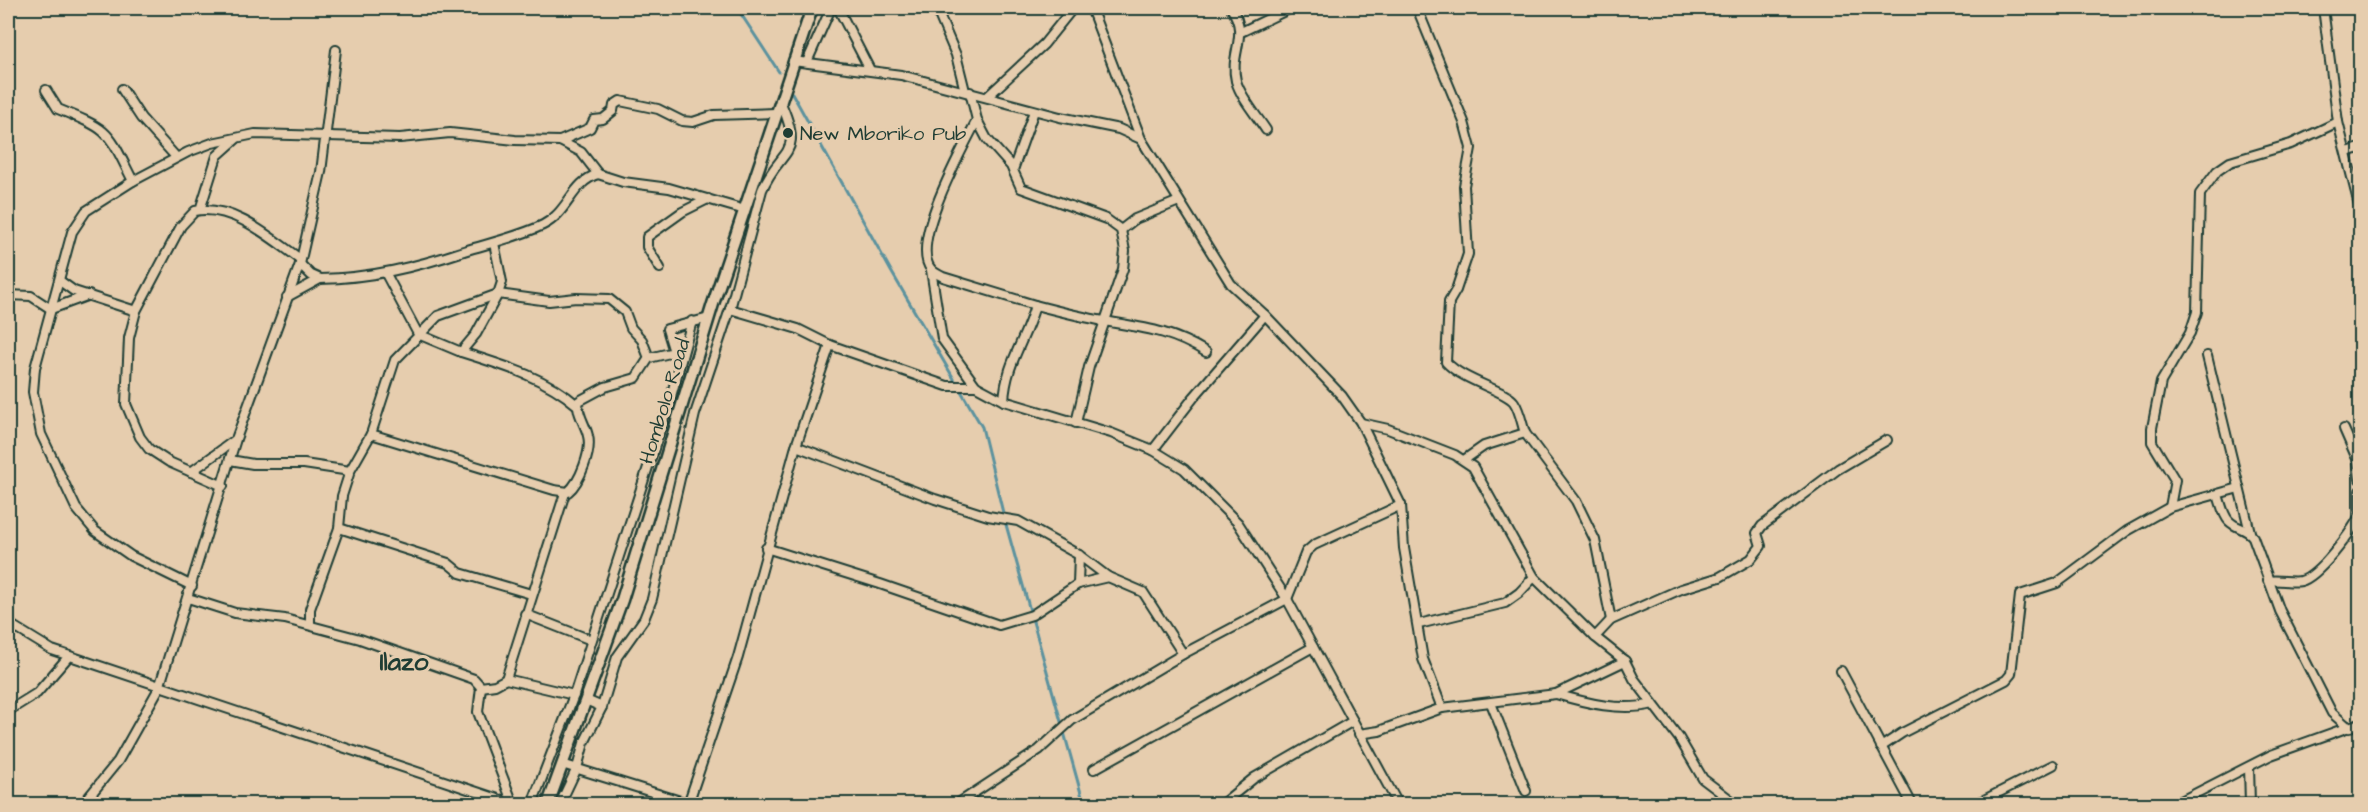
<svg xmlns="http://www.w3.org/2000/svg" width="2368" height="812" font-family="'Architects Daughter',sans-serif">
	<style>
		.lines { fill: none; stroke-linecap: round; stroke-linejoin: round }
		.stream { stroke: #5c929e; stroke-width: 3 }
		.street-casing { stroke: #1f3d34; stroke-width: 12 }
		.secondary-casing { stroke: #1f3d34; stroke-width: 15 }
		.street { stroke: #e6cdae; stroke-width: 8 }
		.secondary { stroke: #e6cdae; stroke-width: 10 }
		.poi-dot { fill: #1f3d34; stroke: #e6cdae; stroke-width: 2 }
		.labels { text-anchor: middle; stroke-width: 6; stroke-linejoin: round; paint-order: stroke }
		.poi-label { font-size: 20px; fill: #1f3d34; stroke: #e6cdae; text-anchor: start }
		.street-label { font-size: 20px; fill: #1f3d34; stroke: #e6cdae }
		.district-label { font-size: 26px; font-weight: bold; fill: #1f3d34; stroke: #e6cdae }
	</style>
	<rect width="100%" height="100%" fill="#e6cdae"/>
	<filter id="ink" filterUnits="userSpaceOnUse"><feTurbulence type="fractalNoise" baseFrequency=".0167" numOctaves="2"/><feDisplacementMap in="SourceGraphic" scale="12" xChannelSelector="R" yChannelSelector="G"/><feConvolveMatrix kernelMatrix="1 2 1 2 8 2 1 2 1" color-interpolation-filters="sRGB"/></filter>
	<g filter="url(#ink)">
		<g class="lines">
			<g class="stream">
				<path d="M737,8L779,72"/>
				<path d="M792,93L891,271L982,427L1005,521L1084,804"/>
			</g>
			<g class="street-casing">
				<g id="street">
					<path d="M838,8L870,70"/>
					<path d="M936,8L956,55L965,91"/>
					<path d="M1091,8L1141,139"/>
					<path d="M1231,8C1250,35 1229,53 1236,81C1241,98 1257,116 1266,130"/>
					<path d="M1417,8L1464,122L1471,148L1464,186L1468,254L1456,290L1449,302L1446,362C1463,381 1505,390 1514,402C1520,411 1522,424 1525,433"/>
					<path d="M2323,8L2338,122L2360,209"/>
					<path d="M1241,32L1291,8"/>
					<path d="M793,61L901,75L1060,117L1119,129L1141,139L1231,284L1265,315L1342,396L1361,423L1401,505L1404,548L1423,659L1442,708L1379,731L1359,734"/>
					<path d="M807,62L831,8"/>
					<path d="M122,89L141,118L176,157"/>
					<path d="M46,90L58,109C112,131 107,130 133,181"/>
					<path d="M970,92L977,120L987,139L1011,166L1021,188L1106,219L1121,230L1125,251L1123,269L1089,367L1076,423"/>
					<path d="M987,97L1044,44L1073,8"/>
					<path d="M977,120C964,146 909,243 931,269C933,272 939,275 943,277L1035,305"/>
					<path d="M560,141L590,128L594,120L603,119L613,111L614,105L620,101L658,109L682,121L693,122L714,115L775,113"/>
					<path d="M2347,152L2360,148"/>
					<path d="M1013,170L1034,111"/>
					<path d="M200,210L217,156L236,139"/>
					<path d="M1121,230L1135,219L1179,201"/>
					<path d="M300,264L311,275L320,279C371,278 416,267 464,251C490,243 518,237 543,225C568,213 572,182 598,174L623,182L669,188L745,210"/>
					<path d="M660,268L647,247V237L682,212L708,199"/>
					<path d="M931,270L942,339L976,386L1004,401L1111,433L1153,450L1184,469L1238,523L1287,599L1398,804"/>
					<path d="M386,274L418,334L461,352L476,334L498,294L549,301L576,298L609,299L625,312L631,328L642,340L649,358"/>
					<path d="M60,281L74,291L136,311"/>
					<path d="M8,295L31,296L51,309L89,295"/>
					<path d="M287,297L320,279"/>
					<path d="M730,309L798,329L830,345L924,378L947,386H976"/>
					<path d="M461,352C502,365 545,377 577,405"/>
					<path d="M2207,356L2250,532"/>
					<path d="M1004,401C1006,362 1026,340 1035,305C1058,311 1081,317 1104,321C1144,328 1170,330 1206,352"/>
					<path d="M1361,423L1388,429L1455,455L1473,467L1534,577L1595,637L1625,661L1634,679L1679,738L1703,779L1736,804"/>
					<path d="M2344,429L2358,461L2360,479"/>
					<path d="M371,434L554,490L568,492C580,482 592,451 588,436C586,425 575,411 579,401L605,387L636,378L649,358L674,352L667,329L709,318"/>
					<path d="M796,446L935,499L988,516L1018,521L1079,555L1108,577L1143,592L1183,654L1287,599L1306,552L1314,545L1401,505"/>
					<path d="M1153,450L1194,397L1265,315"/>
					<path d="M230,460L253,464H304L350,471"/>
					<path d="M1464,460L1484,446L1525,433L1576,501L1595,540L1611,620"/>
					<path d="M191,472L235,440"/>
					<path d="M223,486L169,462L149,449L140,437L126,404L129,338L136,311L181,226L195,211C233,204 272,239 300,259"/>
					<path d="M2360,491V510"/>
					<path d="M2218,495C2221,503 2223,515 2229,521C2237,529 2247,528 2253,537L2280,611L2332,713L2349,728"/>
					<path d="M2170,507L2175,480L2152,442V428L2161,382L2190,333L2197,312L2200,194L2217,171L2230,162L2291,144L2338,122"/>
					<path d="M339,528L448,563L460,573L531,594"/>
					<path d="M766,548L880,584L999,625L1032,615L1078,584L1108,577"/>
					<path d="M2268,581C2279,579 2290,583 2301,581C2318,577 2352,532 2360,515"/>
					<path d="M1078,584L1079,555"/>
					<path d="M192,586L131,556L95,531L76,508L41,434L33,392L35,368L72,232L86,211L133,181L188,152L212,143L255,134L400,138L450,133L515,140L560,141L581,152L598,174"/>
					<path d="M188,598L235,613L285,619L360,639L474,679L481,687L478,712L513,804"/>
					<path d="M525,614L591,640"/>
					<path d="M8,623L52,650L513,804"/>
					<path d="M1419,624L1505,603L1519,593L1534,577"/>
					<path d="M310,625V609L339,528L342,496L350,471L371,434L395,360L438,316L498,294L502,282L494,243"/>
					<path d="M1595,637L1611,620L1681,589L1720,577L1751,559L1761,546L1757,533L1762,526L1838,469L1887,440"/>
					<path d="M1841,671L1912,804"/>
					<path d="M506,679L574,695"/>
					<path d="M481,687L495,685L506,679L565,493"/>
					<path d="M1556,694C1586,703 1621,712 1653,704"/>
					<path d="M586,700L602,707"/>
					<path d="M1491,703L1526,791"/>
					<path d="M1442,708L1556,694L1625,661"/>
					<path d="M8,711L37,693L69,656"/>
					<path d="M1881,747L1902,733L2006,680L2011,674L2020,595L2057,583L2127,531L2170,507L2239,488"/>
					<path d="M562,764L690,804"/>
					<path d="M2249,767L2250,804"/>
					<path d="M1094,769L1313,647"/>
					<path d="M83,804L118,761L159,688L236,439L300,264L321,172L336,50"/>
					<path d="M532,804L574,695L672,393L692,321"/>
					<path d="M560,804L577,768L584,743L602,707L617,657L644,619L652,599L695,414L730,309L762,190C780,147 806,158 780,101"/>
					<path d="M688,804L738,657L796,446L830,345"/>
					<path d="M957,804L1039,750L1072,720L1183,654"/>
					<path d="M1222,804L1254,778L1353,721"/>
					<path d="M1976,804L2053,765"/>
					<path d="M2175,804L2271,755L2360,723"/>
				</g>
			</g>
			<g class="secondary-casing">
				<path id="secondary" d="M548,804L622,600L713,304L812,8"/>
			</g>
			<use href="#street" class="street"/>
			<use href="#secondary" class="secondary"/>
		</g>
	</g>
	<circle class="poi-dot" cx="788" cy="133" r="6"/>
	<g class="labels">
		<g class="poi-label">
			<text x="800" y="140">New Mboriko Pub</text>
		</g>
		<g class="street-label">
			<text transform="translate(664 401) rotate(-73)" y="7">Hombolo Road</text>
		</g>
		<g class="district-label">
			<text x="404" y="670">Ilazo</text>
		</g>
	</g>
	<rect width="2368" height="812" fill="none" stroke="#e6cdae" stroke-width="30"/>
	<rect x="15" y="15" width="2338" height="782" fill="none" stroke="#1f3d34" stroke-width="2" filter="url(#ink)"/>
</svg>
